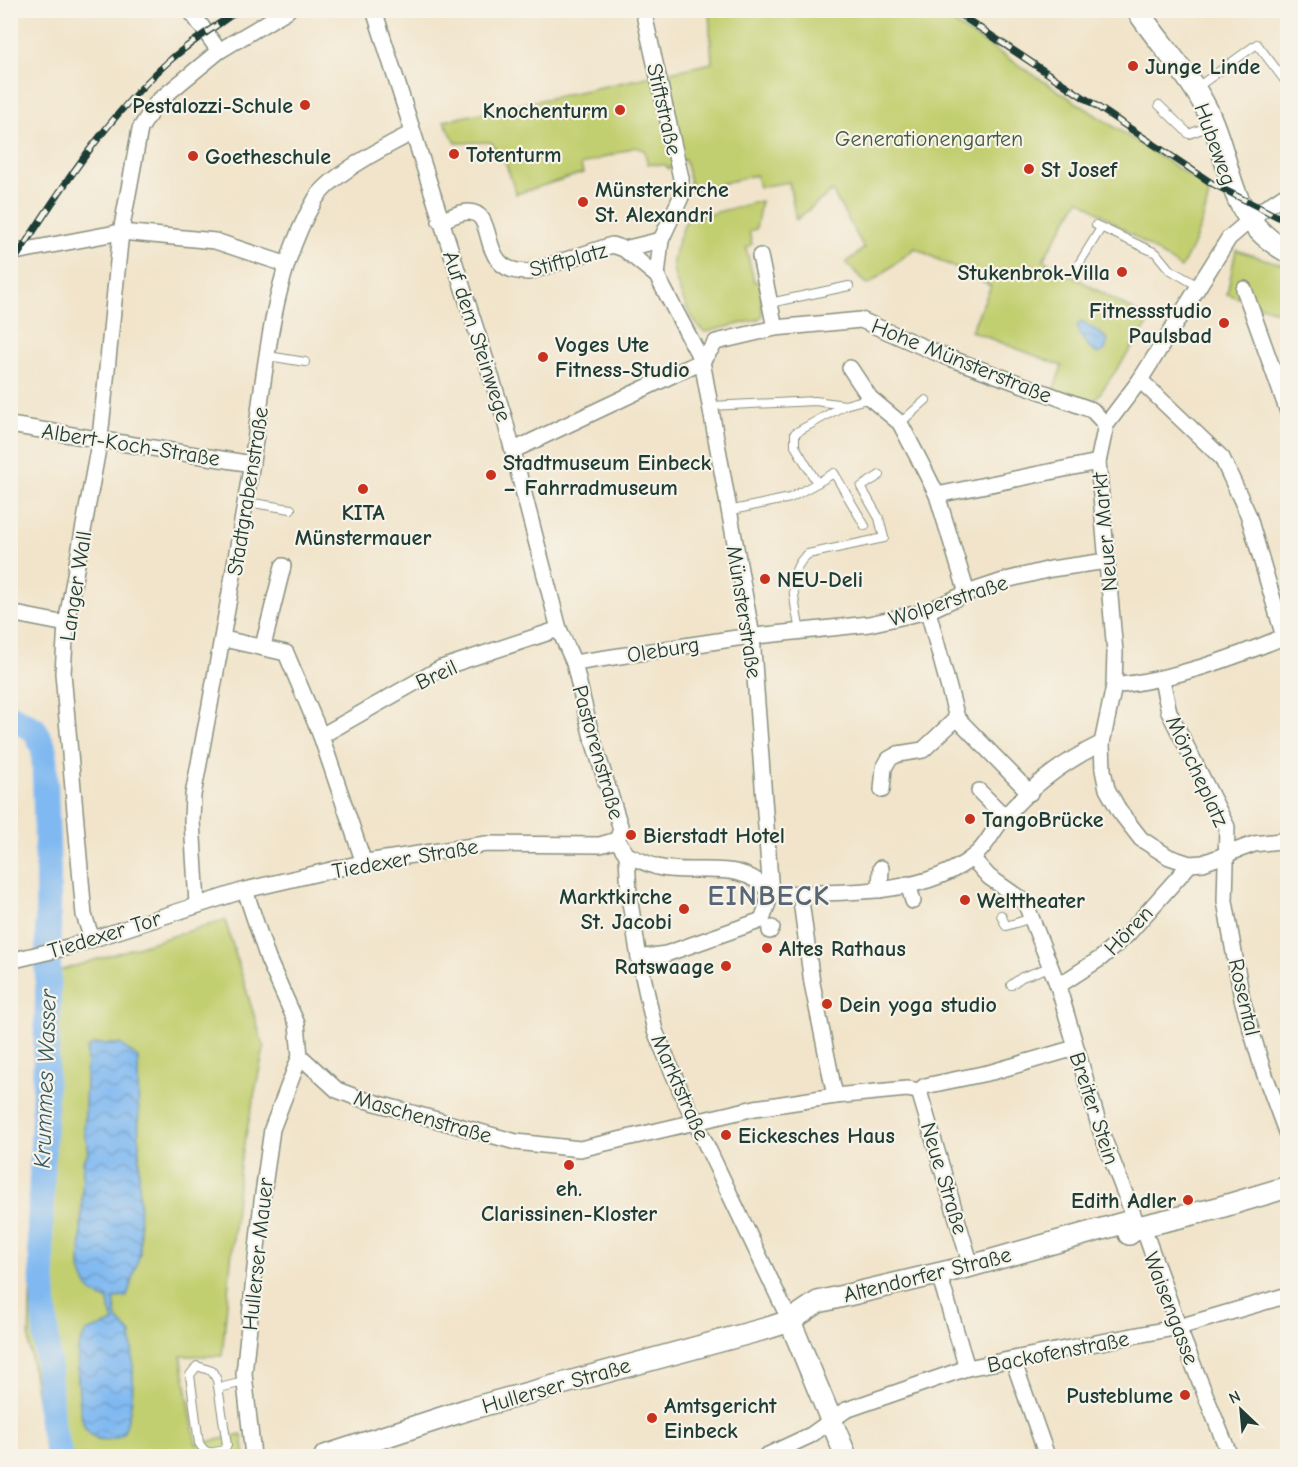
<svg xmlns="http://www.w3.org/2000/svg" width="1298" height="1467" font-family="'Comic Neue',sans-serif">
	<style>
		.green { fill: #c2cf70; stroke: #708652; stroke-width: 1.5 }
		.water { fill: url(#water-waves); stroke: #507b92; stroke-width: 1.5 }
		.lines { fill: none; stroke-linecap: round; stroke-linejoin: round }
		.river { stroke: #80b9f1; stroke-width: 26 }
		.lane-casing { stroke: #88907f; stroke-width: 10 }
		.street-casing { stroke: #88907f; stroke-width: 18 }
		.secondary-casing { stroke: #88907f; stroke-width: 24 }
		.lane { stroke: #fff; stroke-width: 8 }
		.street { stroke: #fff; stroke-width: 15 }
		.secondary { stroke: #fff; stroke-width: 21 }
		.rail-casing { stroke: #1f3d34; stroke-width: 7 }
		.rail { stroke: #f7f3e8; stroke-width: 4.5; stroke-dasharray: 14; stroke-linecap: butt }
		.poi-dot { fill: #c8321e; stroke: #f7f3e8; stroke-width: 2 }
		.labels { text-anchor: middle; stroke-width: 4.5; stroke-linejoin: round; paint-order: stroke }
		.poi-label { font-size: 22px; font-weight: bold; fill: #1f3d34; stroke: #f7f3e8; text-anchor: start }
		.street-label { font-size: 22px; fill: #1f3d34; stroke: #f7f3e8 }
		.park-label { font-size: 22px; fill: #405a40; stroke: #f7f3e8 }
		.water-label { font-size: 24px; font-style: italic; fill: #375c63; stroke: #f7f3e8 }
		.district-label { font-size: 28px; font-weight: bold; letter-spacing: 1.5px; fill: #576675; stroke: #f7f3e8 }
	</style>
	<defs>
		<pattern id="water-waves" width="16" height="10" patternUnits="userSpaceOnUse" patternTransform="scale(1.5)"><rect width="16" height="10" fill="#80b9f1"/><path d="M0 5q4-4 8 0t8 0" fill="none" stroke="#6898c4"/></pattern>
	</defs>
	<rect width="100%" height="100%" fill="#f7f3e8"/>
	<filter id="ink" filterUnits="userSpaceOnUse"><feTurbulence type="fractalNoise" baseFrequency=".0167" numOctaves="2"/><feDisplacementMap in="SourceGraphic" scale="12" xChannelSelector="R" yChannelSelector="G"/><feConvolveMatrix kernelMatrix="1 2 1 2 8 2 1 2 1" color-interpolation-filters="sRGB"/></filter>
	<filter id="wash" filterUnits="userSpaceOnUse"><feTurbulence type="fractalNoise" baseFrequency=".008" numOctaves="4" result="noise"/><feDisplacementMap in="SourceGraphic" scale="24" xChannelSelector="R" yChannelSelector="G"/><feGaussianBlur stdDeviation="1.35" result="paint"/><feColorMatrix in="noise" values="0 0 0 0 0 0 0 0 0 0 0 0 0 0 0 0 0 1.4 0 .05"/><feComposite in="paint" operator="in"/></filter>
	<g filter="url(#wash)">
		<rect width="100%" height="100%" fill="#f1e4ca"/>
		<g class="green">
			<path d="M709,11H935L1210,189C1205,219 1196,242 1181,268L1079,199L1043,260L1151,320L1094,402L1053,391L1062,366L971,331L991,286L915,248L868,285L846,263L864,248L832,191L796,220L789,182L759,187L756,175L692,191L685,159L669,169L665,165L648,164L644,150L635,147L581,165L583,173L516,194L506,164L491,142L456,143L444,121L712,63Z"/>
			<path d="M761,201L756,229L749,231L752,244L746,248L754,281L761,284L762,316L757,320L705,332C692,326 671,276 673,261C674,247 682,233 686,220Z"/>
			<path d="M1236,250L1287,266V315L1227,294Z"/>
			<path d="M225,920L264,1048L240,1164L222,1356H181L196,1444L242,1435L245,1456H46L29,1346L39,977Z"/>
		</g>
		<g class="water">
			<path d="M1082,321L1108,339L1105,350L1099,354C1090,350 1079,336 1077,326Z"/>
			<path d="M95,1044H120L138,1058L140,1253L127,1297L114,1298L117,1319L131,1334C134,1366 136,1404 123,1434C111,1442 95,1443 86,1429C78,1418 77,1364 78,1349C79,1343 84,1337 86,1332L114,1322L107,1299C91,1298 82,1281 80,1267L83,1161C91,1151 89,1146 84,1135L87,1048Z"/>
		</g>
		<g class="lines">
			<path class="river" d="M10,716L35,730L44,749L48,873V999L40,1231L51,1423L60,1456"/>
		</g>
	</g>
	<g filter="url(#ink)">
		<g class="lines">
			<g class="lane-casing">
				<g id="lane">
					<path d="M1196,88L1257,44L1286,82"/>
					<path d="M1159,105L1189,134L1212,125"/>
					<path d="M1096,225L1156,253L1169,269L1198,286"/>
					<path d="M1077,267L1101,228"/>
					<path d="M770,303L849,286"/>
					<path d="M268,356L305,362"/>
					<path d="M711,406L815,401L845,405L870,398"/>
					<path d="M900,423L926,400"/>
					<path d="M817,483L834,473L865,526"/>
					<path d="M246,502L291,509"/>
					<path d="M728,511L790,498L817,483L795,446V433L845,405"/>
					<path d="M800,632C796,606 784,572 808,554L884,538L879,518L861,487L880,475"/>
					<path d="M1001,915L1006,926L1032,918"/>
					<path d="M1011,985L1022,977L1050,967"/>
					<path d="M197,1366L212,1371L217,1380L227,1445L224,1450C211,1453 206,1455 199,1443L190,1375Z"/>
					<path d="M219,1388L244,1382"/>
				</g>
			</g>
			<g class="street-casing">
				<g id="street">
					<path d="M190,10L219,51"/>
					<path d="M374,10L504,417L559,629L574,663L591,734L621,829L617,840"/>
					<path d="M643,10L681,178V197L661,240L657,276"/>
					<path d="M1288,193L1262,210L1229,238L1140,380L1106,425L1098,462L1115,652L1114,686L1102,743L1103,770L1107,789L1120,812L1141,839L1169,857L1190,864L1203,863L1254,844L1288,840"/>
					<path d="M440,221C449,218 459,212 468,212C500,212 474,273 529,272L612,245L624,249L661,240"/>
					<path d="M624,249L657,276L702,361L716,342L775,328L760,256"/>
					<path d="M10,253L121,232L215,241L285,264"/>
					<path d="M1244,289L1288,412"/>
					<path d="M775,328L861,320L944,356L1092,410L1106,425"/>
					<path d="M850,368L870,398L900,423L925,471L937,495L967,593"/>
					<path d="M1140,380L1222,458L1248,514L1284,637"/>
					<path d="M10,425L252,464"/>
					<path d="M514,450L702,361L752,636L771,894L762,920L666,954L639,958"/>
					<path d="M937,495L1098,462"/>
					<path d="M928,611L957,718L1030,793"/>
					<path d="M10,613L66,624"/>
					<path d="M224,639L286,653L321,736L364,863"/>
					<path d="M263,646L283,566"/>
					<path d="M574,663L737,638L869,624L928,611L967,593L1006,580L1051,569L1107,561"/>
					<path d="M1162,680L1169,712L1227,827L1225,901L1242,999L1262,1067L1288,1137"/>
					<path d="M1114,686C1175,679 1231,659 1288,635"/>
					<path d="M321,736L441,668L559,629"/>
					<path d="M882,790L884,768L889,759L898,754L923,750L957,718"/>
					<path d="M979,791L1005,817"/>
					<path d="M617,840L627,855L629,896L639,958L655,1031L682,1094L790,1321"/>
					<path d="M627,855C637,859 647,864 657,867C697,877 741,856 771,894"/>
					<path d="M972,858L989,877L1022,900L1027,907L1058,986L1101,1132L1138,1227"/>
					<path d="M908,884L913,901"/>
					<path d="M245,890L268,959L297,1024L300,1056L337,1090L358,1098L516,1142L580,1149L755,1108L835,1096"/>
					<path d="M880,890L881,868"/>
					<path d="M800,893L812,983L835,1096L907,1089L919,1091L925,1086L992,1072L1075,1048"/>
					<path d="M771,894C833,892 924,898 974,856C986,847 990,835 999,824C1026,790 1063,762 1102,743"/>
					<path d="M197,904L192,821L193,795C214,686 233,578 251,468C265,381 269,277 315,200C330,175 386,146 412,133"/>
					<path d="M770,931L772,928"/>
					<path d="M92,939L84,915L63,673L66,624L100,438L121,232L140,129L157,102L219,51L288,10"/>
					<path d="M10,961L68,947L245,890L366,862L486,844L600,845L617,840"/>
					<path d="M1058,986L1101,958L1127,935L1190,864"/>
					<path d="M919,1091L971,1266"/>
					<path d="M1143,1227L1182,1337L1230,1456"/>
					<path d="M939,1274L967,1368"/>
					<path d="M1013,1360L1047,1456"/>
					<path d="M253,1456L244,1374L262,1201L272,1129L300,1056"/>
					<path d="M766,1456L811,1435L846,1410L967,1368L1179,1327L1288,1295"/>
					<path d="M1282,1456L1288,1454"/>
				</g>
			</g>
			<g class="secondary-casing">
				<g id="secondary">
					<path d="M1137,10C1159,43 1188,73 1206,108C1234,163 1224,217 1288,252"/>
					<path d="M1129,1234L1138,1227L1214,1209L1288,1187"/>
					<path d="M790,1321L846,1456"/>
					<path d="M325,1456L469,1409L768,1328L790,1321L818,1302L971,1266L1127,1222L1138,1227"/>
				</g>
			</g>
			<use href="#lane" class="lane"/>
			<use href="#street" class="street"/>
			<use href="#secondary" class="secondary"/>
			<g class="rail-casing">
				<g id="rail">
					<path d="M953,10L1213,184L1288,222"/>
					<path d="M10,267C57,195 104,120 168,62C190,42 215,27 239,10"/>
				</g>
			</g>
			<use href="#rail" class="rail"/>
		</g>
	</g>
	<g class="poi-dot">
		<circle cx="1133" cy="66" r="6"/>
		<circle cx="305" cy="105" r="6"/>
		<circle cx="620" cy="110" r="6"/>
		<circle cx="454" cy="154" r="6"/>
		<circle cx="193" cy="156" r="6"/>
		<circle cx="1029" cy="169" r="6"/>
		<circle cx="583" cy="202" r="6"/>
		<circle cx="1122" cy="272" r="6"/>
		<circle cx="1224" cy="323" r="6"/>
		<circle cx="543" cy="357" r="6"/>
		<circle cx="491" cy="475" r="6"/>
		<circle cx="363" cy="489" r="6"/>
		<circle cx="765" cy="579" r="6"/>
		<circle cx="970" cy="819" r="6"/>
		<circle cx="631" cy="835" r="6"/>
		<circle cx="965" cy="900" r="6"/>
		<circle cx="684" cy="909" r="6"/>
		<circle cx="767" cy="948" r="6"/>
		<circle cx="726" cy="966" r="6"/>
		<circle cx="827" cy="1004" r="6"/>
		<circle cx="726" cy="1135" r="6"/>
		<circle cx="569" cy="1165" r="6"/>
		<circle cx="1188" cy="1200" r="6"/>
		<circle cx="1185" cy="1395" r="6"/>
		<circle cx="652" cy="1418" r="6"/>
	</g>
	<g class="labels">
		<g class="poi-label">
			<text x="1145" y="74">Junge Linde</text>
			<text x="293" y="113" text-anchor="end">Pestalozzi-Schule</text>
			<text x="608" y="118" text-anchor="end">Knochenturm</text>
			<text x="466" y="162">Totenturm</text>
			<text x="205" y="164">Goetheschule</text>
			<text x="1041" y="177">St Josef</text>
			<text x="595" y="197">Münsterkirche<tspan x="595" dy="25">St. Alexandri</tspan></text>
			<text x="1110" y="280" text-anchor="end">Stukenbrok-Villa</text>
			<text x="1212" y="318" text-anchor="end">Fitnessstudio<tspan x="1212" dy="25">Paulsbad</tspan></text>
			<text x="555" y="352">Voges Ute<tspan x="555" dy="25">Fitness-Studio</tspan></text>
			<text x="503" y="470">Stadtmuseum Einbeck<tspan x="503" dy="25">– Fahrradmuseum</tspan></text>
			<text x="363" y="520" text-anchor="middle">KITA<tspan x="363" dy="25">Münstermauer</tspan></text>
			<text x="777" y="587">NEU-Deli</text>
			<text x="982" y="827">TangoBrücke</text>
			<text x="643" y="843">Bierstadt Hotel</text>
			<text x="672" y="904" text-anchor="end">Marktkirche<tspan x="672" dy="25">St. Jacobi</tspan></text>
			<text x="977" y="908">Welttheater</text>
			<text x="779" y="956">Altes Rathaus</text>
			<text x="714" y="974" text-anchor="end">Ratswaage</text>
			<text x="839" y="1012">Dein yoga studio</text>
			<text x="738" y="1143">Eickesches Haus</text>
			<text x="569" y="1196" text-anchor="middle">eh.<tspan x="569" dy="25">Clarissinen-Kloster</tspan></text>
			<text x="1176" y="1208" text-anchor="end">Edith Adler</text>
			<text x="1173" y="1403" text-anchor="end">Pusteblume</text>
			<text x="664" y="1413">Amtsgericht<tspan x="664" dy="25">Einbeck</tspan></text>
		</g>
		<g class="street-label">
			<text transform="translate(665 109) rotate(77)" y="8">Stiftstraße</text>
			<text transform="translate(1216 144) rotate(70)" y="8">Hubeweg</text>
			<text transform="translate(568 259) rotate(-15)" y="8">Stiftplatz</text>
			<text transform="translate(478 336) rotate(72)" y="8">Auf dem Steinwege</text>
			<text transform="translate(962 360) rotate(22)" y="8">Hohe Münsterstraße</text>
			<text transform="translate(131 444) rotate(9)" y="8">Albert-Koch-Straße</text>
			<text transform="translate(247 491) rotate(-81)" y="8">Stadtgrabenstraße</text>
			<text transform="translate(1104 532) rotate(-95)" y="8">Neuer Markt</text>
			<text transform="translate(75 586) rotate(-81)" y="8">Langer Wall</text>
			<text transform="translate(948 600) rotate(-18)" y="8">Wolperstraße</text>
			<text transform="translate(745 612) rotate(81)" y="8">Münsterstraße</text>
			<text transform="translate(663 649) rotate(-9)" y="8">Oleburg</text>
			<text transform="translate(436 674) rotate(-25)" y="8">Breil</text>
			<text transform="translate(599 752) rotate(74)" y="8">Pastorenstraße</text>
			<text transform="translate(1198 771) rotate(65)" y="8">Möncheplatz</text>
			<text transform="translate(405 858) rotate(-10)" y="8">Tiedexer Straße</text>
			<text transform="translate(1128 930) rotate(-46)" y="8">Hören</text>
			<text transform="translate(104 934) rotate(-17)" y="8">Tiedexer Tor</text>
			<text transform="translate(1245 997) rotate(77)" y="8">Rosental</text>
			<text transform="translate(681 1087) rotate(66)" y="8">Marktstraße</text>
			<text transform="translate(1095 1108) rotate(72)" y="8">Breiter Stein</text>
			<text transform="translate(423 1116) rotate(16)" y="8">Maschenstraße</text>
			<text transform="translate(945 1178) rotate(73)" y="8">Neue Straße</text>
			<text transform="translate(257 1254) rotate(-84)" y="8">Hullerser Mauer</text>
			<text transform="translate(927 1274) rotate(-14)" y="8">Altendorfer Straße</text>
			<text transform="translate(1172 1308) rotate(69)" y="8">Waisengasse</text>
			<text transform="translate(1058 1351) rotate(-11)" y="8">Backofenstraße</text>
			<text transform="translate(556 1385) rotate(-16)" y="8">Hullerser Straße</text>
		</g>
		<g class="park-label">
			<text x="929" y="146">Generationengarten</text>
		</g>
		<g class="water-label">
			<text transform="translate(45 1079) rotate(-88)" y="8">Krummes Wasser</text>
		</g>
		<g class="district-label">
			<text x="769" y="905">EINBECK</text>
		</g>
	</g>
	<rect width="1298" height="1467" fill="none" stroke="#f7f3e8" stroke-width="36"/>
	<g transform="translate(1241 1410) rotate(334)" stroke="#f7f3e8" stroke-width="4.5" paint-order="stroke">
	<path d="M0-4.5L10 22L0 15L-10 22Z" fill="#1f3d34"/>
	<text y="-9" font-size="16" font-weight="bold" text-anchor="middle" fill="#1f3d34">N</text>
	</g>
</svg>
